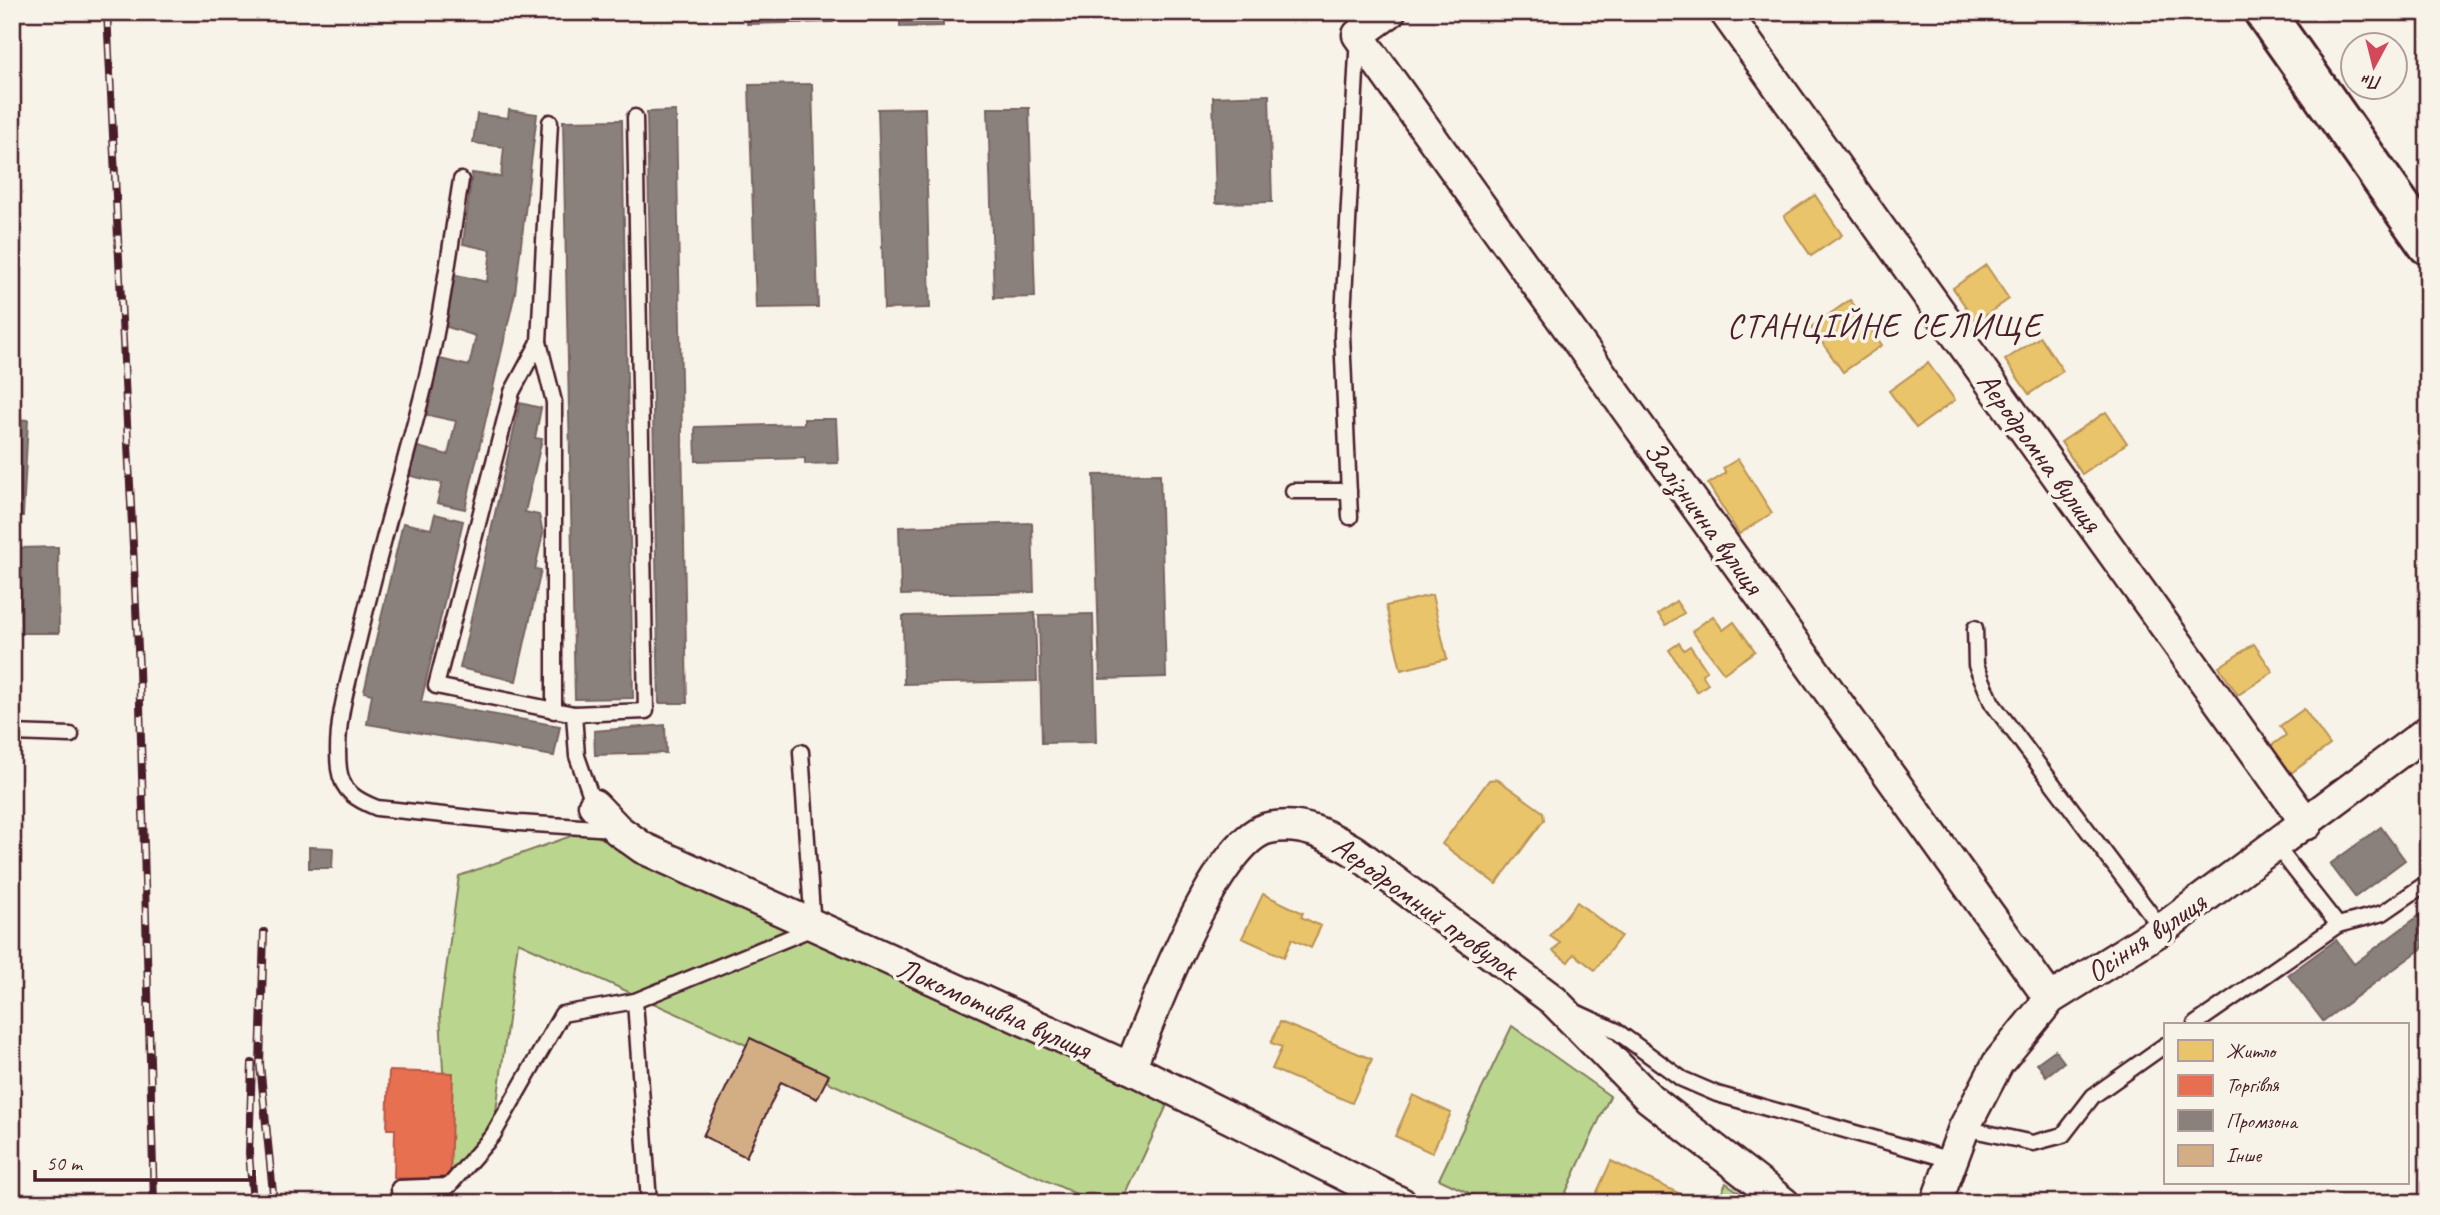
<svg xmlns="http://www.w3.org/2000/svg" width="2440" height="1215" font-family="Caveat,sans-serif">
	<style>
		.green { fill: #bad68e; stroke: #827a5c; stroke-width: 2 }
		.homes { fill: #e9c46a; stroke: #b99257; stroke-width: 2 }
		.shops { fill: #e76f51; stroke: #b85746; stroke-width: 2 }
		.industry { fill: #8a817c; stroke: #776464; stroke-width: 2 }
		.building { fill: #d3ae85; stroke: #4a1f2b; stroke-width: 2 }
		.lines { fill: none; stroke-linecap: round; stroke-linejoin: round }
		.service-casing { stroke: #4a1f2b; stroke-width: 19 }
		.minor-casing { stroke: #4a1f2b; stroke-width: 35 }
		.secondary-casing { stroke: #4a1f2b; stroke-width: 44 }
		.service { stroke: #f7f3e8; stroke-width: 14 }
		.minor { stroke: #f7f3e8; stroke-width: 30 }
		.secondary { stroke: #f7f3e8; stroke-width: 38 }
		.rail-casing { stroke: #4a1f2b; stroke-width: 8 }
		.rail { stroke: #f7f3e8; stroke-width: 5; stroke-dasharray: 16; stroke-linecap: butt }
		.labels { text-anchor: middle; stroke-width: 7; stroke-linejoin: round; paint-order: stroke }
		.street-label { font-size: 30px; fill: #4a1f2b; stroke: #f7f3e8 }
		.quarter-label { font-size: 33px; letter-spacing: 2px; fill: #4a1f2b; stroke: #f7f3e8 }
	</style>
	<rect width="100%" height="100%" fill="#f7f3e8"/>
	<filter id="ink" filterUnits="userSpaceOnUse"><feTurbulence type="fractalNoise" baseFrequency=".0143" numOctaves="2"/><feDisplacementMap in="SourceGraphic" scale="14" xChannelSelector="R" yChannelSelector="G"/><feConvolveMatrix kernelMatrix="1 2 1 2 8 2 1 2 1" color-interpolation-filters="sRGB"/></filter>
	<g filter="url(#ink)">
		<g class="green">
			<path d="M585,831L813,928L1173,1092L1122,1203H1096L518,942L493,1135L449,1186L440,1013L459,876Z"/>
			<path d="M1512,1026L1610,1096L1561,1203H1490L1439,1179Z"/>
			<path d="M1726,1183L1754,1203H1717Z"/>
		</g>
		<g class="homes">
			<path d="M1815,195L1842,235L1811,256L1784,216Z"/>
			<path d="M1986,265L2009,299L1976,322L1953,288Z"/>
			<path d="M1850,300L1882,345L1843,372L1811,327Z"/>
			<path d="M2040,337L2063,371L2029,394L2005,360Z"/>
			<path d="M1928,363L1955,400L1916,428L1889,391Z"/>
			<path d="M2106,412L2127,443L2082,474L2061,442Z"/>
			<path d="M2428,435V457L2417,442Z"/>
			<path d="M1738,459L1772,513L1739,534L1708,484L1726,473L1723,468Z"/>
			<path d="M1432,595L1447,659L1401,670L1386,606Z"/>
			<path d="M1676,601L1684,613L1666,625L1658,614Z"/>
			<path d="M1713,616L1723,630L1734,622L1755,651L1724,673L1692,631Z"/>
			<path d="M1679,643L1684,650L1690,646L1707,671L1702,674L1708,684L1697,692L1669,650Z"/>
			<path d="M2254,644L2273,672L2238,695L2219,667Z"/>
			<path d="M2304,709L2330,745L2291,773L2271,746L2286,735L2280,726Z"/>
			<path d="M1497,779L1543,812L1544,820L1496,884L1442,844L1489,780Z"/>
			<path d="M1263,894L1303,913L1301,917L1321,926L1311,948L1292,939L1284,957L1242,938Z"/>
			<path d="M1577,902L1621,936L1595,970L1574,954L1568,962L1553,951L1560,943L1550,936Z"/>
			<path d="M1280,1022L1372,1059L1352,1103L1272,1069L1282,1047L1271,1043Z"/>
			<path d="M1413,1095L1451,1113L1432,1153L1395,1136Z"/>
			<path d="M1611,1161L1699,1203H1592Z"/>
		</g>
		<path class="shops" d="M389,1071L453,1073L450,1179L394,1178L395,1129H387Z"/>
		<g class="industry">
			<path d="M491,12H524L523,16Z"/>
			<path d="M654,12H712V13L654,15Z"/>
			<path d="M747,12H833V22L747,24Z"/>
			<path d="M900,12H943V26L900,27Z"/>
			<path d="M1012,12H1062L1063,21L1012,22Z"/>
			<path d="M812,84L818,307L756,308L749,85Z"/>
			<path d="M1269,95L1272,202L1216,203L1213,97Z"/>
			<path d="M925,108L930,308L884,309L878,109Z"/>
			<path d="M988,108H1029L1035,297L994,298Z"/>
			<path d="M509,110L537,114L515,293L465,509L437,503L442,483L407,475L414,446L448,455L456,421L423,414L436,358L469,366L476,336L441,325L452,274L487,282L491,250L463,244L472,173L501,177L504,147L473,143L477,114L508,118Z"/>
			<path d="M676,111L687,703H659L647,112Z"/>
			<path d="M622,120L633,698L575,699L563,121Z"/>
			<path d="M520,403L541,408L535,438L542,439L525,512L539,515L543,533L535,569L541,570L516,681L460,668Z"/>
			<path d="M12,419L28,420L23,516H12Z"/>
			<path d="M804,419H836L838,463L805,464V458L696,461L695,427L804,424Z"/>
			<path d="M1160,474L1166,677L1100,679L1094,475Z"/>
			<path d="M435,514L463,521L421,702L560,726L554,756L367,724L372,694L364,692L403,523L431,529Z"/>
			<path d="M1032,523L1034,592L901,595L899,527Z"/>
			<path d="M58,547L59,633H21L19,548Z"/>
			<path d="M1035,613L1037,681L904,684L903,616Z"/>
			<path d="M1093,614L1096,742L1042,743L1039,615Z"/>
			<path d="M665,725L666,753L595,755L594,731Z"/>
			<path d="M2381,827L2405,860L2355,897L2330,864Z"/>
			<path d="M309,847L333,848L332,868H309Z"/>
			<path d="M2428,909V944L2323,1021L2288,975L2336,940L2354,964Z"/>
			<path d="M2055,1050L2064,1062L2046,1076L2037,1063Z"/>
		</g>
		<path class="building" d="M750,1038L829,1075L817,1099L781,1082L746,1157L703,1136Z"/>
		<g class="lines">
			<g class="service-casing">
				<g id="service">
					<path d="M550,122L539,342L554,402V711"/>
					<path d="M461,180C449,254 440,328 421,400C400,479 378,558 359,638C349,680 334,724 339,769C342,792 357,800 377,808L519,823L613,829"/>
					<path d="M539,342L512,392L436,686L574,714L646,711L635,117"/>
					<path d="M1293,491H1349"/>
					<path d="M1350,517L1342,335L1358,35L1362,12"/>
					<path d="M1975,628L1976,665L1992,703L2162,929"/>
					<path d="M574,714L577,756L594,805"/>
					<path d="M12,733L71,735"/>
					<path d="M2276,846L2338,925L2383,913L2428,882"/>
					<path d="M635,1001L649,1203"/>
					<path d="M1578,1013L1615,1030L1682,1079L1717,1094L1951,1160"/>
					<path d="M2195,1024L2338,925"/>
					<path d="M1964,1128L2033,1143L2063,1135L2093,1096L2165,1045"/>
					<path d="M400,1203L399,1188L449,1186L493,1135L562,1014L635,1001L813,928L801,752"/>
				</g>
			</g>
			<g class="minor-casing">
				<g id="minor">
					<path d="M1390,12L1358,35L2050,999"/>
					<path d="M1725,12L2307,824"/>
					<path d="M594,805L618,830L643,848L1130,1068L1401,1203"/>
					<path d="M1130,1068C1151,1018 1215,839 1269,828C1302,821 1327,835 1354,851L1553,1000L1649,1098L1784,1203"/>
					<path d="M1936,1203L1964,1128L1998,1063L2050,999L2162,929L2428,731"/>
				</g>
			</g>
			<g class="secondary-casing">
				<path id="secondary" d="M2264,12L2428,245"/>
			</g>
			<use href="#service" class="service"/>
			<use href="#minor" class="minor"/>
			<use href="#secondary" class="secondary"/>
			<g class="rail-casing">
				<g id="rail">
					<path d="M107,12L139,669L154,1203"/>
					<path d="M264,932L260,1064L274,1203"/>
					<path d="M252,1063L249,1153L253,1203"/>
				</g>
			</g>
			<use href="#rail" class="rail"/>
		</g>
	</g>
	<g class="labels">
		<g class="street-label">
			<text transform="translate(2040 452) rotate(54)" y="10">Аеродромна вулиця</text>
			<text transform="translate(1704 517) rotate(54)" y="10">Залізнична вулиця</text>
			<text transform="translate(1426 907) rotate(36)" y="10">Аеродромний провулок</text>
			<text transform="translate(2146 937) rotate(-34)" y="10">Осіння вулиця</text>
			<text transform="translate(994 1008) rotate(24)" y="10">Локомотивна вулиця</text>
		</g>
		<g class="quarter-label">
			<text x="1885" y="337">СТАНЦІЙНЕ СЕЛИЩЕ</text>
		</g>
	</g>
	<rect width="2440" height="1215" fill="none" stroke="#f7f3e8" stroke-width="42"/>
	<rect x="21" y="21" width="2398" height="1173" fill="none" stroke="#4a1f2b" stroke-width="2.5" filter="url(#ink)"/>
	<rect x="2164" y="1023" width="245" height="161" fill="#f7f3e8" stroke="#b29e9c" stroke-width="2"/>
	<rect x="2178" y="1040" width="35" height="21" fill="#e9c46a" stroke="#b29e9c" stroke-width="2"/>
	<text x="2226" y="1058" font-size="21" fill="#4a1f2b">Житло</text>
	<rect x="2178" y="1075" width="35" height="21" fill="#e76f51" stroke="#b29e9c" stroke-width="2"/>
	<text x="2226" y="1092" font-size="21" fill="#4a1f2b">Торгівля</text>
	<rect x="2178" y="1110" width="35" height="21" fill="#8a817c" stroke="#b29e9c" stroke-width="2"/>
	<text x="2226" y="1128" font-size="21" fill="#4a1f2b">Промзона</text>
	<rect x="2178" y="1145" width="35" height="21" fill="#d3ae85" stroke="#b29e9c" stroke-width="2"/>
	<text x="2226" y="1162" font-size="21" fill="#4a1f2b">Інше</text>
	<g transform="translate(2374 66) rotate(187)"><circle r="33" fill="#f7f3e8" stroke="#b29e9c" stroke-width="2"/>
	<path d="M0-5L12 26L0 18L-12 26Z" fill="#d1495b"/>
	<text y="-10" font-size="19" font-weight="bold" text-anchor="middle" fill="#4a1f2b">Пн</text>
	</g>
	<path d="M35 1170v10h219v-10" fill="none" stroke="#4a1f2b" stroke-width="3.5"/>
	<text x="46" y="1170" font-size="21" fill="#4a1f2b" stroke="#f7f3e8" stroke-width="5" paint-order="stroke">50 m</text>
</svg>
